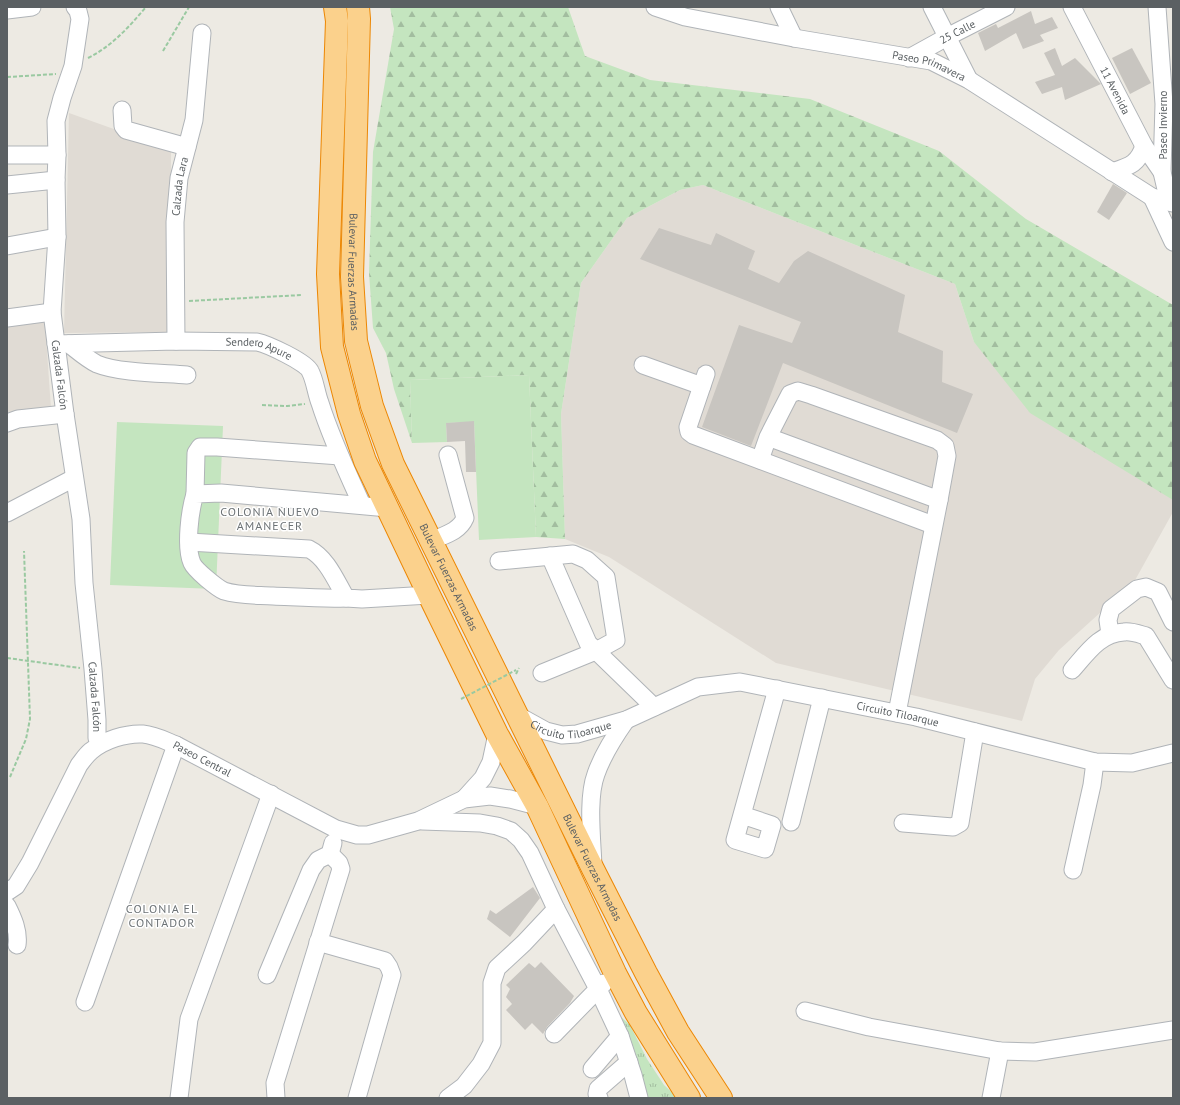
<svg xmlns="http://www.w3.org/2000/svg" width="1180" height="1105" font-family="'PT Sans',sans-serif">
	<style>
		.education { fill: #e0dbd4 }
		.grass { fill: url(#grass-tufts) }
		.forest { fill: url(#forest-firs) }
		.pitch { fill: #c4e5bf }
		.building { fill: #c8c5c0 }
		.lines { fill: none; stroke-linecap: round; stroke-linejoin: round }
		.minor-casing { stroke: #b0b4b8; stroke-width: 19 }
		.highway-casing { stroke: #ec8704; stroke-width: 24 }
		.path { stroke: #9ac9a1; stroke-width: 2; stroke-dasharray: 4 2; stroke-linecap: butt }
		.minor { stroke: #fff; stroke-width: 17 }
		.highway { stroke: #fbd18c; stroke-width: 22 }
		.path-bridge { stroke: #9ac9a1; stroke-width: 2; stroke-dasharray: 4 2; stroke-linecap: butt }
		.labels { text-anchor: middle; stroke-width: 3; stroke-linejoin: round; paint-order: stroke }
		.street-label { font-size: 11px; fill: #5b6063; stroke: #fff }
		.neighbourhood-label { font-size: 12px; letter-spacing: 1px; fill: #6c7275; stroke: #fff }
	</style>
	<defs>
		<pattern id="grass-tufts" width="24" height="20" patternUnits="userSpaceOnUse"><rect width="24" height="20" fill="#c4e5bf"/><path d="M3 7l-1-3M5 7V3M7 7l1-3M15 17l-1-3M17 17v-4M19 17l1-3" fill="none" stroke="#a2bd9f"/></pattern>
		<pattern id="forest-firs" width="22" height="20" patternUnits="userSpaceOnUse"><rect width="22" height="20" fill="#c4e5bf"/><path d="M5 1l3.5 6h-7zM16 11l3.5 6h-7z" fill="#a2bd9f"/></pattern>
	</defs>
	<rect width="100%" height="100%" fill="#edeae3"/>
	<g class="education">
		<path d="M69,113L167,148L171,152L170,332L64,333Z"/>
		<path d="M703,185L955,284L974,342L1173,500V512L1134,582L1059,650L1035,679L1022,721L776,663L609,557L565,539L561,414L581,283L627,218L680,190Z"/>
		<path d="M45,322L51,409L7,412V324Z"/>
	</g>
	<path class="grass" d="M620,1016L630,1025L647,1059L664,1085L678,1098H648L630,1052Z"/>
	<path class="forest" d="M390,7H568L585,56L650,80L810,99L939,151L1026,219L1173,305V500L1030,413L974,342L955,284L703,185L680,190L627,218L581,283L561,414L565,539L536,537L529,375L410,380L412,443L394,389L386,353L373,328L369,273L373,152L394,29Z"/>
	<g class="pitch">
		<path d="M529,375L536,537L479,540L474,422L446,423L447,442L412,443L410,380Z"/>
		<path d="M117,422L223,426L216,589L110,585Z"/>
	</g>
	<g class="building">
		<path d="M1031,11L1035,24L1052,17L1058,28L1040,35L1044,41L1023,49L1016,33L985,51L978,33L996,24L998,28Z"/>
		<path d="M1055,48L1062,66L1075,58L1101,84L1065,100L1062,87L1042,94L1035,82L1055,75L1044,53Z"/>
		<path d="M1132,48L1151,83L1130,94L1112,58Z"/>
		<path d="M1113,184L1127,193L1109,220L1097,212Z"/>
		<path d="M659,228L711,245L716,233L755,251L748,269L779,283L794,261L808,251L905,295L898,332L943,351L942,382L973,394L957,433L783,363L751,446L702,427L739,325L792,343L801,322L640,259Z"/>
		<path d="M474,421L476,472H466L465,441L447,442L446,423Z"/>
		<path d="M533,887L540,898L510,937L487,919L490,910L496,914Z"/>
		<path d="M541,962L574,996L570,1003L547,1027L543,1034L532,1023L525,1030L506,1010L512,1004L506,997L510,989L506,985L529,963L535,968Z"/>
	</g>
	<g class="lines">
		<g class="minor-casing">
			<g id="minor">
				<path id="s1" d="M75,7L78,11L80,19L73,66L62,98L56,121L57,155L56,180L57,237L52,312L65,414L81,519L84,583L93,669L97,720V738L100,744"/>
				<path id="s2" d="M655,7L685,17L794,38L931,61L969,80L1152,197L1173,203"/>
				<path d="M779,7L794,38"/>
				<path d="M932,7L969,80"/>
				<path id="s3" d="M1072,7L1144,146L1162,172"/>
				<path d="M1157,7L1164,104L1162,172L1169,202"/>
				<path d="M7,10L32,7"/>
				<path id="s4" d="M909,58L947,37L1006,7"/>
				<path d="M122,110L123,126L126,130L187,147"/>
				<path d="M7,155H57"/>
				<path d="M1112,172C1130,166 1138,164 1144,146"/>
				<path d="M7,185L56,180"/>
				<path d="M1152,197L1173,242"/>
				<path d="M7,246L57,237"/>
				<path d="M7,318L52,312"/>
				<path id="s5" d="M176,341L175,222L179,178L194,120L202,33"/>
				<path id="s6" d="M56,344L176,341L257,342C267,344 306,362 310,371C315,380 316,393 320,403C331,438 347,472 362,505"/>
				<path d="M69,344C78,351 87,359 97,364C119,373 162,373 187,375"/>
				<path d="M643,365L702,386"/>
				<path d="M706,374L688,427L689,432L693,435L933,525"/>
				<path d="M7,423L18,419L65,414"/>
				<path d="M760,460L768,437L790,394L798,391L811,395L937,440L945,446L947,456L939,500L768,437"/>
				<path d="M195,494L196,453L200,447H217L340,456"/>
				<path d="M7,513L74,478"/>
				<path d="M431,541C444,535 459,532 465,518L448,455"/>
				<path d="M189,542L309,549C327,558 336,581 346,598L362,599L429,595"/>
				<path d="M550,556L588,643L654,707"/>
				<path d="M499,561L573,554L587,560L606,577L616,640L596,651L542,673"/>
				<path d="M346,598C322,599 297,597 273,596C257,595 240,596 224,591C217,588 195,570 192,563C185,547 190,510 195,494L221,493L388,508"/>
				<path d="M1110,634L1108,620L1111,609L1137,589L1146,587L1158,592L1173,622"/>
				<path d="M1072,670C1087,653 1100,633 1124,632C1131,631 1139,634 1146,636L1173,680"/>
				<path d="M897,713L939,500"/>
				<path id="s7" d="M517,715L546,731L562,735L577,734L626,720L698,687L740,682L916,717L1095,762L1132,763L1173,753"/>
				<path d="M464,799L483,778L491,762L497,734"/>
				<path d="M742,815L772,825L765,849L735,840L777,689"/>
				<path d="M422,821L480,823L497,826L511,831L521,840L530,853L556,909L598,989L554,1034"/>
				<path d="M791,822L822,698"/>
				<path d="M903,823L953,827L960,823L975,732"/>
				<path d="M593,866C592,839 587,798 596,774C603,754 614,737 626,720"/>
				<path d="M1073,870L1092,785L1095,762"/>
				<path id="s8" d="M7,892L16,886L30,863L79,765C83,760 86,755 91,751C104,740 126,733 143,734C155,735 166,741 176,745L336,829L357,835H368L418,821L464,799L490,796L510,799L537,806"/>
				<path d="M7,906C13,918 19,931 17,945"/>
				<path d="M318,942L385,961L389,967L392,975L357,1098"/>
				<path d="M267,975L311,870L318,860L330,854L333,843"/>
				<path d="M604,983L598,989L620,1036L633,1075L639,1098"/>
				<path d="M85,1002L176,745"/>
				<path d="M805,1011L869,1027L1000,1051L1035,1052L1173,1030"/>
				<path d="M592,1069L620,1036"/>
				<path d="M179,1098L189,1019L271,794"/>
				<path d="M276,1098L275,1083L341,869L339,863L330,854"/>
				<path d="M448,1098L464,1086L481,1064L492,1043V983L497,968L524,943L556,909"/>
				<path d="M599,1098L597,1094L598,1089L629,1062"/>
				<path d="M991,1098L1000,1051"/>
			</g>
		</g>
		<g class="highway-casing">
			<g id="highway">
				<path d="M335,7L337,21L328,274L332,347L349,414L365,461L429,595L497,734L537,806L615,973L636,1013L689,1098"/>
				<path id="s9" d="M358,7L359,19L352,277L356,341L372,406L393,464L593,869L646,973L678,1032L721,1098"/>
			</g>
		</g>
		<g class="path">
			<path d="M163,51L189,7"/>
			<path d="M88,58C112,46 129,27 146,7"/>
			<path d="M7,77L56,74"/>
			<path d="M189,301L302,295"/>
			<path d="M262,405L287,406L305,404"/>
			<path d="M7,658L80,668"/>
			<path d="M516,674L519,668"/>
			<path d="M10,777L26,739L30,719L24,551"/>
		</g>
		<use href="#minor" class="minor"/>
		<use href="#highway" class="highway"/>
		<path class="path-bridge" d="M461,699L516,670"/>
	</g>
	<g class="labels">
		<g class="street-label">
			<text dy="4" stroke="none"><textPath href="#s4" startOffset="55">25 Calle</textPath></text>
			<text dy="4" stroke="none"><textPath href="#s2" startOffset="281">Paseo Primavera</textPath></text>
			<text dy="4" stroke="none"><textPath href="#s3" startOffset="94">11 Avenida</textPath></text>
			<text transform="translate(1163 125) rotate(-90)" y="4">Paseo Invierno</text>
			<text dy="4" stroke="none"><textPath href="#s5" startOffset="155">Calzada Lara</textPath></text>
			<text dy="4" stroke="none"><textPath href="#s9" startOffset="265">Bulevar Fuerzas Armadas</textPath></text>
			<text dy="4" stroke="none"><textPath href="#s6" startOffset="204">Sendero Apure</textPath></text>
			<text dy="4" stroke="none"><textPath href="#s1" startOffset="373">Calzada Falcón</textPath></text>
			<text dy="4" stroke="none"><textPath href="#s9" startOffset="589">Bulevar Fuerzas Armadas</textPath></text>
			<text dy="4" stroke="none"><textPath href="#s1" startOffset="697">Calzada Falcón</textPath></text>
			<text dy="4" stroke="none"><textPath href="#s7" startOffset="398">Circuito Tiloarque</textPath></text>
			<text dy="4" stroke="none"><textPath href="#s7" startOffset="58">Circuito Tiloarque</textPath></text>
			<text dy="4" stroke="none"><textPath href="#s8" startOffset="286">Paseo Central</textPath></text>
			<text dy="4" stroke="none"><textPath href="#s9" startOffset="913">Bulevar Fuerzas Armadas</textPath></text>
		</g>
		<g class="neighbourhood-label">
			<text x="270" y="516">COLONIA NUEVO<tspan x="270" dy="14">AMANECER</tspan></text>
			<text x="162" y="913">COLONIA EL<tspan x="162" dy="14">CONTADOR</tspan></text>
		</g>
	</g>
	<rect width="1180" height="1105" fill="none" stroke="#5b6063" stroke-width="16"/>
</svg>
